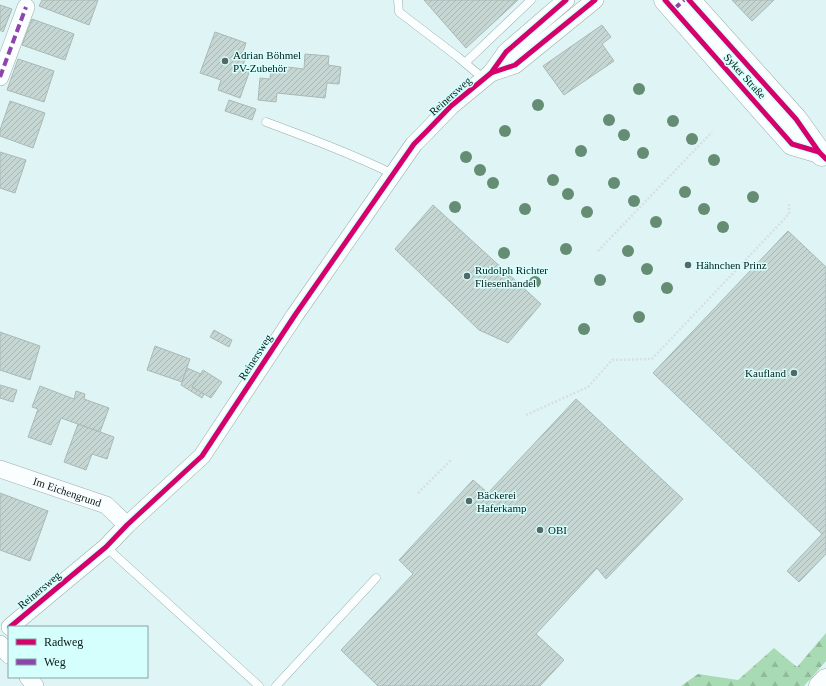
<svg xmlns="http://www.w3.org/2000/svg" width="826" height="686" font-family="Georgia,serif">
	<style>
		.forest { fill: url(#forest-firs) }
		.building { fill: url(#building-hatch); stroke: #a9b9b6 }
		.lines { fill: none; stroke-linecap: round; stroke-linejoin: round }
		.lane-casing { stroke: #9bacac; stroke-width: 9 }
		.street-casing { stroke: #9bacac; stroke-width: 18 }
		.secondary-casing { stroke: #9bacac; stroke-width: 23 }
		.highway-casing { stroke: #9bacac; stroke-width: 23 }
		.path { stroke: #d8e0df; stroke-width: 2.5; stroke-dasharray: 2 2; stroke-linecap: butt }
		.lane { stroke: #fafefe; stroke-width: 8 }
		.street { stroke: #fafefe; stroke-width: 17 }
		.secondary { stroke: #fafefe; stroke-width: 22 }
		.highway { stroke: #fafefe; stroke-width: 22 }
		.quiet { stroke: #8e44ad; stroke-width: 4; stroke-dasharray: 8 4; stroke-linecap: butt }
		.cycleway-casing { stroke: #d5fffd; stroke-width: 8 }
		.cycleway { stroke: #d6006c; stroke-width: 5 }
		.tree { fill: #648d74 }
		.poi-dot { fill: #556767; stroke: #d5fffd; stroke-width: 1.5 }
		.labels { text-anchor: middle; stroke-width: 3; stroke-linejoin: round; paint-order: stroke }
		.poi-label { font-size: 11px; fill: #0b1b1a; stroke: #d5fffd; text-anchor: start }
		.street-label { font-size: 11px; fill: #0b1b1a; stroke: #d5fffd }
	</style>
	<defs>
		<pattern id="forest-firs" width="22" height="20" patternUnits="userSpaceOnUse"><rect width="22" height="20" fill="#a8dbb4"/><path d="M5 1l3.5 6h-7zM16 11l3.5 6h-7z" fill="#8fbb9a"/></pattern>
		<pattern id="building-hatch" width="6" height="6" patternUnits="userSpaceOnUse"><rect width="6" height="6" fill="#c5d6d3"/><path d="M-1 1l2-2M0 6l6-6M5 7l2-2" fill="none" stroke="#a8b7b5"/></pattern>
	</defs>
	<rect width="100%" height="100%" fill="#dff5f5"/>
	<path class="forest" d="M826,633V661L804,686H681L698,674L738,680L774,648L797,667Z"/>
	<g class="building">
		<path d="M42,0H98L89,25L39,6Z"/>
		<path d="M424,0H518L466,48Z"/>
		<path d="M732,0H774L752,21Z"/>
		<path d="M0,5L12,9L3,32L0,30Z"/>
		<path d="M32,19L74,34L65,60L22,45Z"/>
		<path d="M602,25L611,37L602,44L614,61L564,95L543,66Z"/>
		<path d="M215,32L246,43L243,52L247,54L242,68L250,70L240,98L218,90L221,80L200,73Z"/>
		<path d="M305,54L329,56L328,65L341,67L339,84L327,83L325,98L277,93L276,102L258,100L260,78L270,79L271,69L278,70L279,66L304,69Z"/>
		<path d="M18,59L54,71L44,102L7,90Z"/>
		<path d="M229,100L256,109L252,120L225,111Z"/>
		<path d="M10,101L45,113L33,148L0,136V130Z"/>
		<path d="M0,152L26,160L15,193L0,188Z"/>
		<path d="M433,205L541,304L508,343L479,330L395,249Z"/>
		<path d="M788,231L826,267V554L799,582L787,571L822,534L653,373Z"/>
		<path d="M214,330L232,340L229,347L210,337Z"/>
		<path d="M0,332L40,346L30,380L0,370Z"/>
		<path d="M155,346L190,359L182,382L147,370Z"/>
		<path d="M187,368L201,374L192,387L204,394L202,398L181,385Z"/>
		<path d="M203,370L222,382L211,398L192,387Z"/>
		<path d="M0,385L17,390L13,402L0,398Z"/>
		<path d="M40,386L74,399L76,391L85,394L84,399L109,408L100,432L61,418L51,445L28,437L38,409L32,407Z"/>
		<path d="M576,399L683,499L606,579L597,568L536,634L564,660L540,686H378L341,650L413,574L399,560L473,480L488,493Z"/>
		<path d="M78,424L114,437L107,459L92,454L86,470L64,462Z"/>
		<path d="M0,493L48,511L30,561L0,550Z"/>
	</g>
	<g class="lines">
		<g class="lane-casing">
			<g id="lane">
				<path d="M398,0L399,12L458,57L465,63"/>
				<path d="M484,79L465,63L531,0"/>
				<path d="M266,122C309,138 352,154 393,174"/>
				<path d="M106,547L259,686"/>
				<path d="M276,686L376,578"/>
			</g>
		</g>
		<g class="street-casing">
			<g id="street">
				<path d="M491,73L515,65L595,0"/>
				<path d="M0,77L26,7"/>
				<path id="s1" d="M0,469L106,505L127,525"/>
				<path d="M10,627L106,547L127,525L202,456L295,315L414,144L426,132L451,106L491,73L506,52L566,0"/>
				<path d="M0,644L9,655"/>
				<path d="M28,677L35,686"/>
			</g>
		</g>
		<g class="secondary-casing">
			<g id="secondary">
				<path d="M665,0L792,144L819,152"/>
				<path d="M689,0L796,119L822,155"/>
			</g>
		</g>
		<g class="highway-casing">
			<path id="highway" d="M820,686L826,680"/>
		</g>
		<g class="path">
			<path d="M598,251L712,132"/>
			<path d="M526,415L588,387L612,360L652,359L789,214V204"/>
			<path d="M418,493L451,460"/>
		</g>
		<use href="#lane" class="lane"/>
		<use href="#street" class="street"/>
		<use href="#secondary" class="secondary"/>
		<use href="#highway" class="highway"/>
		<g class="quiet">
			<path d="M674,9L684,0"/>
			<path d="M0,77L26,7"/>
		</g>
		<g class="cycleway-casing">
			<g id="cycleway">
				<path d="M665,0L792,144L819,152"/>
				<path d="M689,0L796,119L819,152L826,159"/>
				<path d="M491,73L515,65L595,0"/>
				<path d="M10,627L106,547L127,525L202,456L295,315L414,144L426,132L451,106L491,73L506,52L566,0"/>
			</g>
		</g>
		<use href="#cycleway" class="cycleway"/>
	</g>
	<g class="tree">
		<circle cx="639" cy="89" r="6"/>
		<circle cx="538" cy="105" r="6"/>
		<circle cx="609" cy="120" r="6"/>
		<circle cx="673" cy="121" r="6"/>
		<circle cx="505" cy="131" r="6"/>
		<circle cx="624" cy="135" r="6"/>
		<circle cx="692" cy="139" r="6"/>
		<circle cx="581" cy="151" r="6"/>
		<circle cx="643" cy="153" r="6"/>
		<circle cx="466" cy="157" r="6"/>
		<circle cx="714" cy="160" r="6"/>
		<circle cx="480" cy="170" r="6"/>
		<circle cx="553" cy="180" r="6"/>
		<circle cx="493" cy="183" r="6"/>
		<circle cx="614" cy="183" r="6"/>
		<circle cx="685" cy="192" r="6"/>
		<circle cx="568" cy="194" r="6"/>
		<circle cx="753" cy="197" r="6"/>
		<circle cx="634" cy="201" r="6"/>
		<circle cx="455" cy="207" r="6"/>
		<circle cx="525" cy="209" r="6"/>
		<circle cx="704" cy="209" r="6"/>
		<circle cx="587" cy="212" r="6"/>
		<circle cx="656" cy="222" r="6"/>
		<circle cx="723" cy="227" r="6"/>
		<circle cx="566" cy="249" r="6"/>
		<circle cx="628" cy="251" r="6"/>
		<circle cx="504" cy="253" r="6"/>
		<circle cx="647" cy="269" r="6"/>
		<circle cx="600" cy="280" r="6"/>
		<circle cx="535" cy="282" r="6"/>
		<circle cx="667" cy="288" r="6"/>
		<circle cx="639" cy="317" r="6"/>
		<circle cx="584" cy="329" r="6"/>
	</g>
	<g class="poi-dot">
		<circle cx="225" cy="61" r="4"/>
		<circle cx="688" cy="265" r="4"/>
		<circle cx="467" cy="276" r="4"/>
		<circle cx="794" cy="373" r="4"/>
		<circle cx="469" cy="501" r="4"/>
		<circle cx="540" cy="530" r="4"/>
	</g>
	<g class="labels">
		<g class="poi-label">
			<text x="233" y="59">Adrian Böhmel<tspan x="233" dy="13">PV-Zubehör</tspan></text>
			<text x="696" y="269">Hähnchen Prinz</text>
			<text x="475" y="274">Rudolph Richter<tspan x="475" dy="13">Fliesenhandel</tspan></text>
			<text x="786" y="377" text-anchor="end">Kaufland</text>
			<text x="477" y="499">Bäckerei<tspan x="477" dy="13">Haferkamp</tspan></text>
			<text x="548" y="534">OBI</text>
		</g>
		<g class="street-label">
			<text transform="translate(745 76) rotate(48)" y="4">Syker Straße</text>
			<text transform="translate(450 96) rotate(-42)" y="4">Reinersweg</text>
			<text transform="translate(255 357) rotate(-57)" y="4">Reinersweg</text>
			<text dy="4" stroke="none"><textPath href="#s1" startOffset="71">Im Eichengrund</textPath></text>
			<text transform="translate(39 590) rotate(-40)" y="4">Reinersweg</text>
		</g>
	</g>
	<rect x="8" y="626" width="140" height="52" fill="#d5fffd" stroke="#84a4a2"/>
	<rect x="16" y="639" width="20" height="6" fill="#d6006c" stroke="#84a4a2"/>
	<text x="44" y="646" font-size="12" fill="#0b1b1a">Radweg</text>
	<rect x="16" y="659" width="20" height="6" fill="#8e44ad" stroke="#84a4a2"/>
	<text x="44" y="666" font-size="12" fill="#0b1b1a">Weg</text>
</svg>
